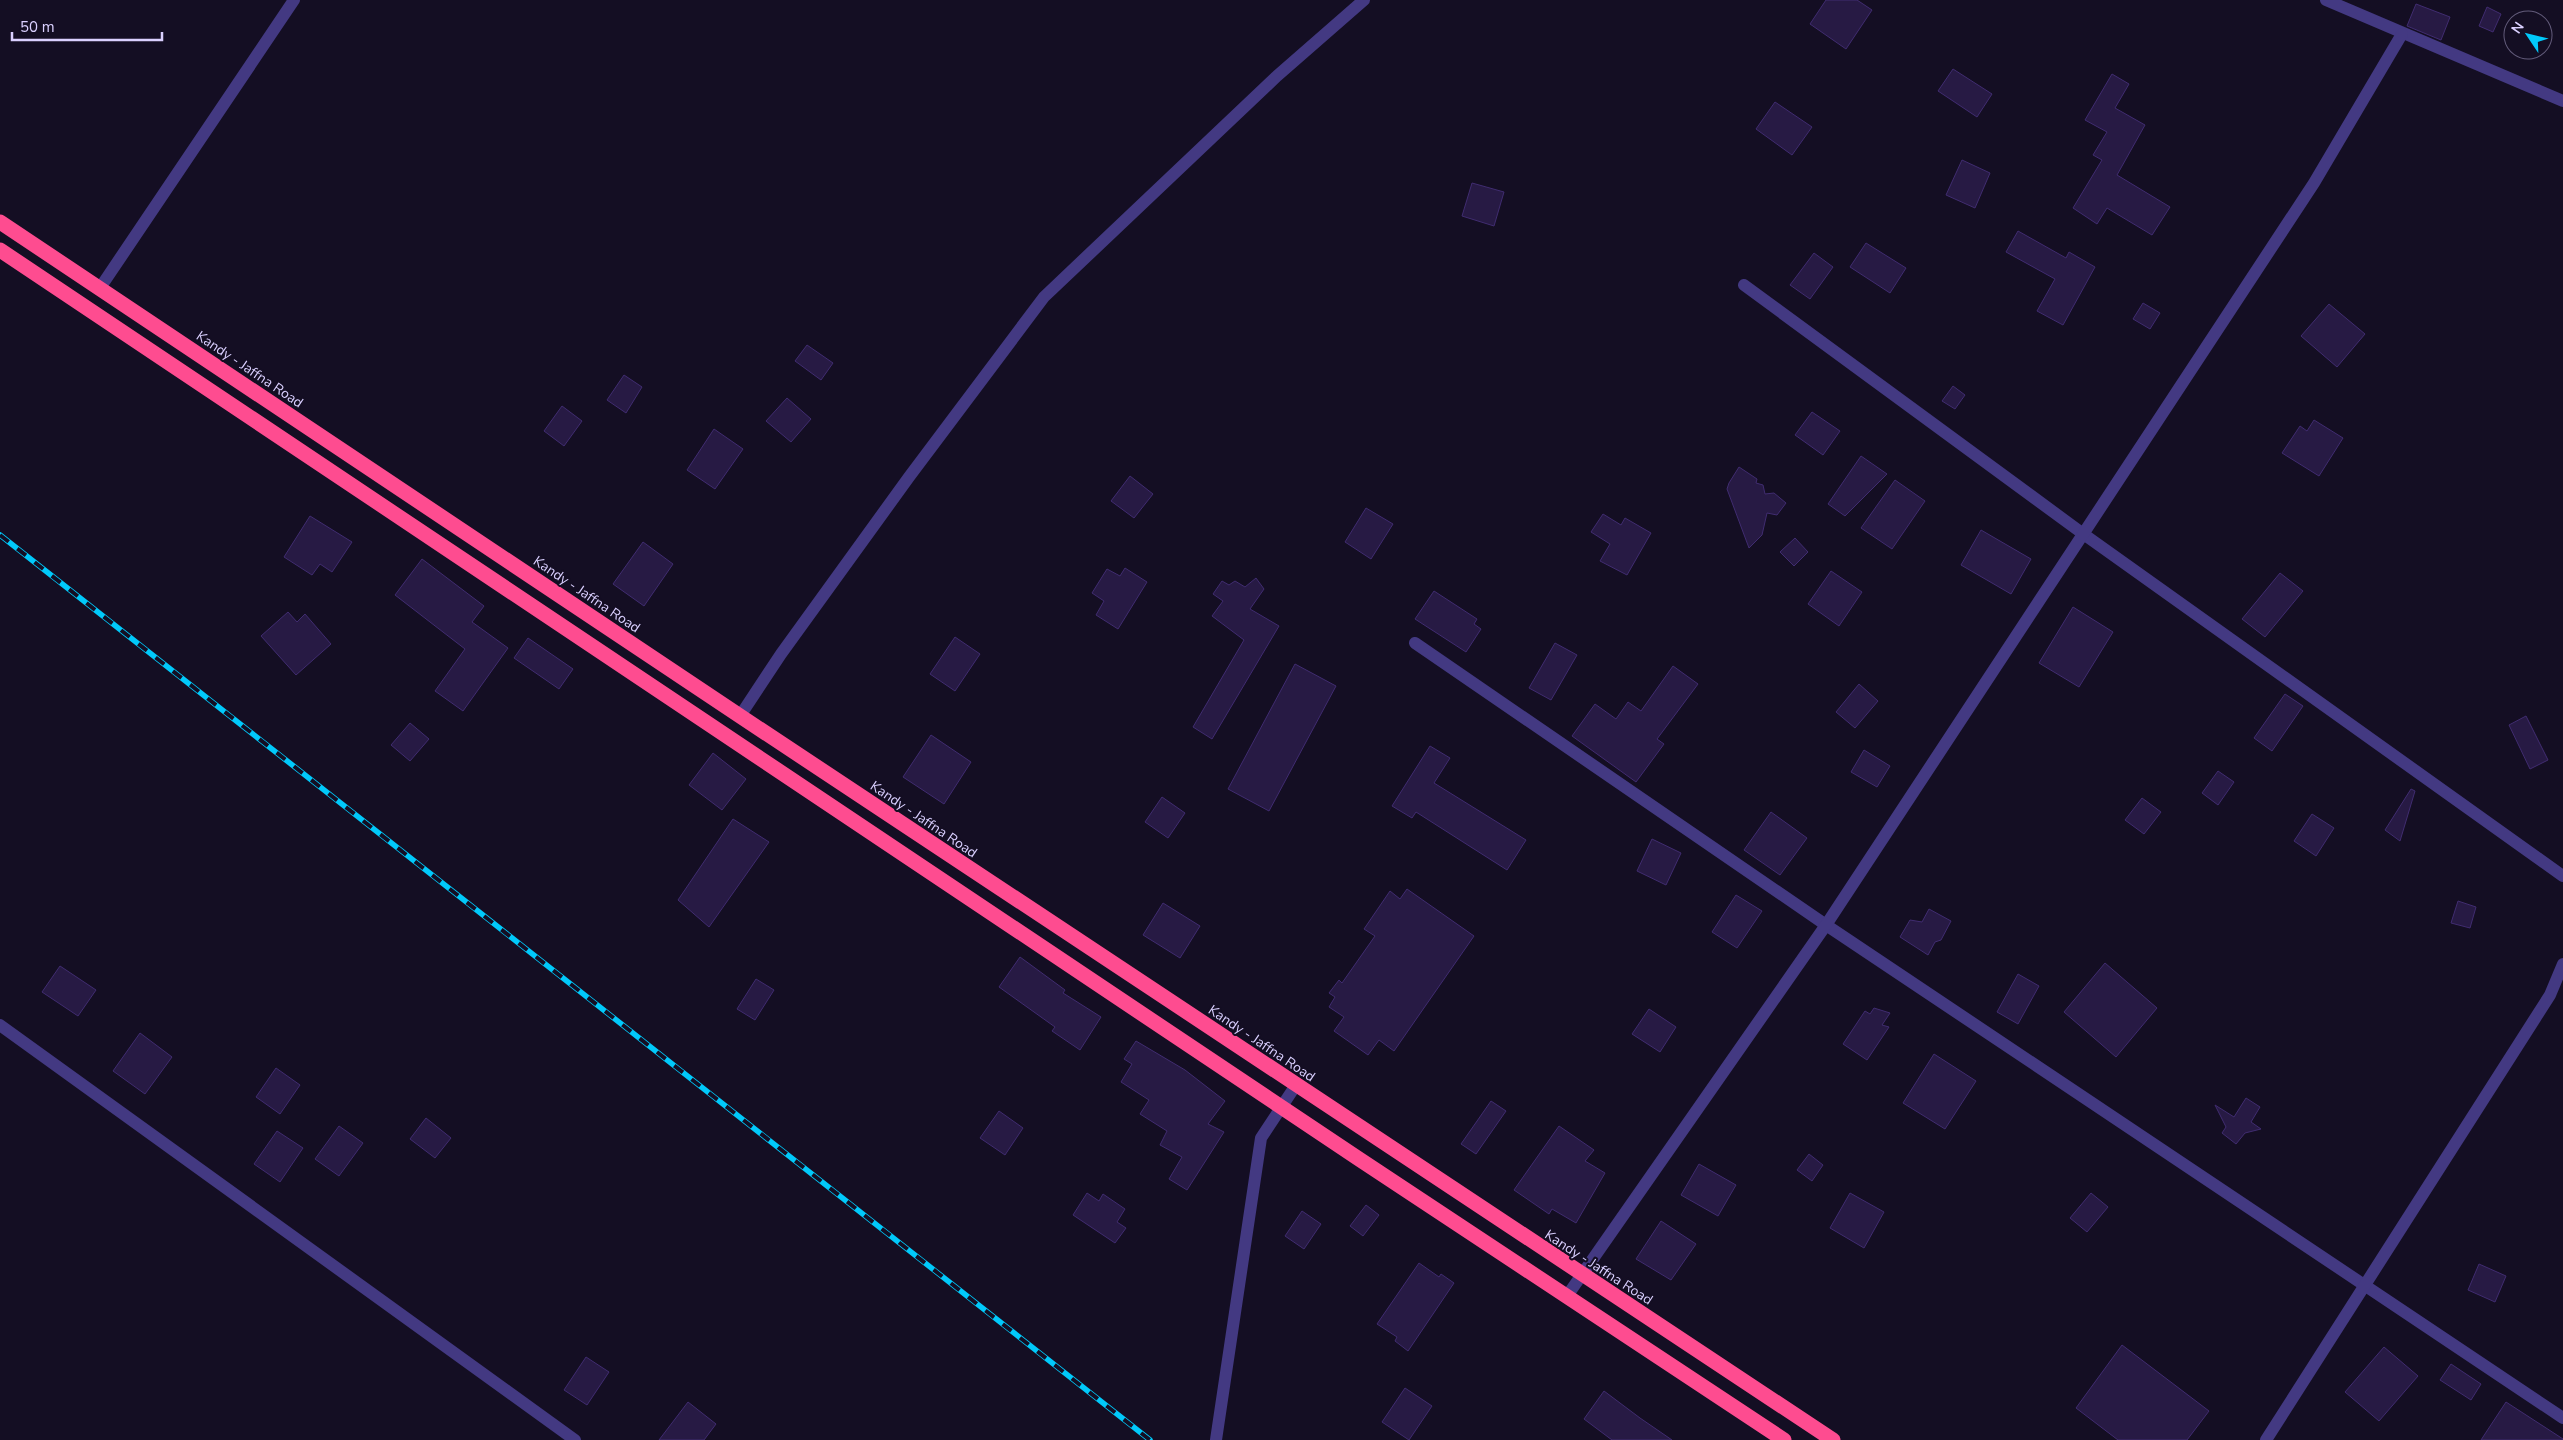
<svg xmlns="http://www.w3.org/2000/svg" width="2563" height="1440" font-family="'Nunito Sans',sans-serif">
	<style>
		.building { fill: #271a44; stroke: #402c70 }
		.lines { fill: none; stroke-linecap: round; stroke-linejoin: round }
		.minor { stroke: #433982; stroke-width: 12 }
		.highway { stroke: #fe4c90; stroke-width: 15 }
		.rail-casing { stroke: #01c9fa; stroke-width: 5.5 }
		.rail { stroke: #140e23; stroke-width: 4; stroke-dasharray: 11; stroke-linecap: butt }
		.labels { text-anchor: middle; stroke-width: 4; stroke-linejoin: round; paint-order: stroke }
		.street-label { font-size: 14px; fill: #dad0ff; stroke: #140e23 }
	</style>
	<rect width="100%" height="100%" fill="#140e23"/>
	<g class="building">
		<path d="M1826,0H1857L1872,10L1846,49L1810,24Z"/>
		<path d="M2416,4L2450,17L2441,40L2407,26Z"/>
		<path d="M2487,7L2501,14L2493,32L2479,26Z"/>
		<path d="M1953,69L1992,94L1977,117L1938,91Z"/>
		<path d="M2112,74L2129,84L2115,108L2145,125L2117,175L2170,207L2152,235L2107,208L2097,224L2073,208L2102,160L2093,155L2107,132L2085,120Z"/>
		<path d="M1775,102L1812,127L1792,155L1756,129Z"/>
		<path d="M1962,160L1990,173L1975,208L1946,195Z"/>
		<path d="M1472,183L1504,192L1494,226L1462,216Z"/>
		<path d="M2018,231L2066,258L2069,252L2095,267L2063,325L2037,311L2055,279L2006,252Z"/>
		<path d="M1866,243L1906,268L1890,293L1850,267Z"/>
		<path d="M1814,253L1833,267L1810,299L1790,285Z"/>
		<path d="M2143,303L2160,313L2150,329L2133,319Z"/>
		<path d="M2329,304L2365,334L2337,367L2301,336Z"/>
		<path d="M807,345L833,363L821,380L795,361Z"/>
		<path d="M624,375L642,387L626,413L607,400Z"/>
		<path d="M1953,386L1965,395L1955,409L1942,401Z"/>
		<path d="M787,398L811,419L791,442L766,421Z"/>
		<path d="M562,406L582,421L564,446L544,431Z"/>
		<path d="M1812,412L1840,431L1823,455L1795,435Z"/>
		<path d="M2314,420L2343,438L2319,476L2282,453L2300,426L2307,431Z"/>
		<path d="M714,429L743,449L715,489L687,470Z"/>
		<path d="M1861,456L1887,474L1845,516L1828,504Z"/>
		<path d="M1739,467L1757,479L1756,483L1763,485L1765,494L1774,493L1786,503L1777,515L1767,513L1762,535L1749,548L1727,489L1729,483Z"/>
		<path d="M1130,476L1153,494L1134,518L1111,501Z"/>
		<path d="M1895,480L1925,501L1892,549L1861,528Z"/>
		<path d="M1366,508L1393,524L1371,559L1345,542Z"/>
		<path d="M1603,514L1621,525L1625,518L1651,533L1627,575L1600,561L1610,544L1591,532Z"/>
		<path d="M310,516L352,542L332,572L320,564L312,575L284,557Z"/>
		<path d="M1981,530L2031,559L2011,594L1961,565Z"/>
		<path d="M1795,538L1808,552L1794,566L1780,552Z"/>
		<path d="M643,542L673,564L644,606L613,584Z"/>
		<path d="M422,559L484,606L472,622L508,648L463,711L435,691L465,649L395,595Z"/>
		<path d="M1125,568L1147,582L1118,629L1096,615L1104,601L1092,593L1107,569L1120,576Z"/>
		<path d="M1831,571L1862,592L1839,626L1808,604Z"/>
		<path d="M2280,573L2303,591L2265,637L2242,619Z"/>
		<path d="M1256,578L1264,589L1250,609L1279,626L1212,739L1193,727L1244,640L1212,616L1223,601L1213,594L1222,581L1229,585L1235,581L1245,587Z"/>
		<path d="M1434,591L1477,619L1474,624L1481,629L1466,652L1415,619Z"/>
		<path d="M2073,607L2113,632L2079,687L2039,663Z"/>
		<path d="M288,612L297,622L305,614L331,644L296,675L261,636Z"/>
		<path d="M955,637L980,654L955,691L930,674Z"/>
		<path d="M528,638L573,669L559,689L514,658Z"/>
		<path d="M1555,643L1577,655L1551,700L1529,688Z"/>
		<path d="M1295,664L1336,686L1269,811L1228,789Z"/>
		<path d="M1673,666L1698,684L1657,739L1664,744L1636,782L1572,736L1595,704L1616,719L1628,702L1641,711Z"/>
		<path d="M1859,684L1878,701L1855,728L1836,712Z"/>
		<path d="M2285,694L2303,706L2272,751L2254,738Z"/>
		<path d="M2526,716L2548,760L2530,769L2509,725Z"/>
		<path d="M410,723L429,739L410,761L391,745Z"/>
		<path d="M931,735L971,762L944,804L903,777Z"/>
		<path d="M1430,746L1450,758L1434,783L1526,840L1507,870L1416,812L1412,818L1392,806Z"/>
		<path d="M1864,750L1890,766L1877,787L1851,772Z"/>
		<path d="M713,753L746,779L722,810L689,785Z"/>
		<path d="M2218,771L2234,782L2218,805L2202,793Z"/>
		<path d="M2411,789L2415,791L2400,841L2385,830Z"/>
		<path d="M1162,797L1185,813L1168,838L1145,822Z"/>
		<path d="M2142,798L2161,812L2144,834L2125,820Z"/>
		<path d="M1771,812L1807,838L1780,875L1744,850Z"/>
		<path d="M2312,814L2334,828L2316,856L2294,841Z"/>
		<path d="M733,819L769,842L709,927L678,900Z"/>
		<path d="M1652,839L1681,853L1666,885L1637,871Z"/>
		<path d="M1407,889L1474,936L1394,1051L1379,1040L1368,1055L1334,1031L1344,1017L1329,1007L1335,997L1329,993L1339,980L1342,983L1375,936L1364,929L1390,891L1400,899Z"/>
		<path d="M1736,895L1762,911L1737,948L1712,932Z"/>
		<path d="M2458,901L2476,907L2470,928L2451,923Z"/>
		<path d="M1163,903L1200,926L1180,958L1143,935Z"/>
		<path d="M1929,909L1951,921L1941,940L1935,942L1928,955L1900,937L1910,920L1922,922Z"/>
		<path d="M1020,957L1065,990L1063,993L1101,1017L1080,1050L1052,1031L1055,1027L999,987Z"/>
		<path d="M2105,963L2157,1008L2116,1057L2064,1012Z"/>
		<path d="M60,966L96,990L78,1016L42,992Z"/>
		<path d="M2018,974L2039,986L2018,1024L1997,1012Z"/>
		<path d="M756,979L774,990L755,1020L737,1009Z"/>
		<path d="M1874,1008L1890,1013L1882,1025L1889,1027L1867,1060L1843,1044L1865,1011L1870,1014Z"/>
		<path d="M1649,1009L1676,1027L1660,1052L1632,1034Z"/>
		<path d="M140,1033L172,1057L145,1094L113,1071Z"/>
		<path d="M1136,1041L1185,1070L1225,1101L1208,1124L1224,1132L1187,1190L1169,1179L1182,1157L1160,1145L1167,1131L1140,1114L1149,1100L1121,1082L1132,1064L1124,1059Z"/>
		<path d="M1934,1054L1976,1081L1945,1129L1903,1103Z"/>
		<path d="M276,1068L300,1085L280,1114L256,1097Z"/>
		<path d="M2246,1098L2260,1107L2251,1122L2261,1129L2245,1133L2236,1144L2222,1133L2226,1127L2215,1105L2234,1117Z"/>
		<path d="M1491,1101L1506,1111L1476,1154L1461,1144Z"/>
		<path d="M999,1111L1023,1128L1005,1155L980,1138Z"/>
		<path d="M426,1118L451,1138L435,1158L410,1139Z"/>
		<path d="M339,1126L363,1143L339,1176L315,1159Z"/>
		<path d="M1559,1126L1594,1150L1585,1161L1605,1173L1576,1223L1552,1209L1549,1214L1514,1190Z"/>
		<path d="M277,1131L303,1148L280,1182L254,1164Z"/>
		<path d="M1809,1154L1823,1165L1812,1181L1797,1170Z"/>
		<path d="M1699,1164L1736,1185L1718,1216L1681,1195Z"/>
		<path d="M1087,1193L1099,1201L1103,1194L1125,1209L1117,1222L1126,1228L1115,1243L1073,1215Z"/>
		<path d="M1850,1193L1884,1212L1864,1248L1830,1228Z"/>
		<path d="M2091,1193L2108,1207L2087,1232L2070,1218Z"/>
		<path d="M1366,1205L1379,1215L1363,1236L1350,1226Z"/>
		<path d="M1302,1211L1321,1224L1304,1249L1285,1236Z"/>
		<path d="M1661,1221L1696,1244L1671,1280L1636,1259Z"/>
		<path d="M1419,1263L1439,1277L1441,1274L1454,1283L1408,1351L1395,1341L1397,1337L1377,1324Z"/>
		<path d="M2479,1264L2506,1276L2495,1302L2468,1290Z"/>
		<path d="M2122,1345L2209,1411L2187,1440H2118L2076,1408Z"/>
		<path d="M2384,1347L2418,1376L2379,1421L2345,1392Z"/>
		<path d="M586,1357L609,1372L587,1405L564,1390Z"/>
		<path d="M2451,1364L2481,1384L2471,1400L2440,1380Z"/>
		<path d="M1405,1388L1432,1406L1409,1440L1382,1422Z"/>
		<path d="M1604,1391L1640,1418L1672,1440H1612L1584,1419Z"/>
		<path d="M688,1402L716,1424L704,1440H659Z"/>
		<path d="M2506,1402L2563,1439V1440H2481Z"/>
	</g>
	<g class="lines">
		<g class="minor">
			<path d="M2326,0L2563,101"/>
			<path d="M1744,285L2082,533L2563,876"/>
			<path d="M100,288L294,0"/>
			<path d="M1415,643L1826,925L2563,1418"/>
			<path d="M740,716L781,654L909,477L1044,297L1277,76L1364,0"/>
			<path d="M0,1025L575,1440"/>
			<path d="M1567,1296L1826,925L2314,183L2402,34"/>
			<path d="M1216,1440L1261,1138L1296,1085"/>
			<path d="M2266,1440L2550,995L2563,964"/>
		</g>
		<g class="highway">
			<path d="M0,222L740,716L1833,1440"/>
			<path d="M0,250L1359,1159L1784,1440"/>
		</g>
		<g class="rail-casing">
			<path id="rail" d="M0,535L1150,1440"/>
		</g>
		<use href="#rail" class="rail"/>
	</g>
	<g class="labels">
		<g class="street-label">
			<text transform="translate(250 369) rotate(34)" y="5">Kandy - Jaffna Road</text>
			<text transform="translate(587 594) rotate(34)" y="5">Kandy - Jaffna Road</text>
			<text transform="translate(924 819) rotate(34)" y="5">Kandy - Jaffna Road</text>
			<text transform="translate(1262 1043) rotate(34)" y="5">Kandy - Jaffna Road</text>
			<text transform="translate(1599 1267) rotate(33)" y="5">Kandy - Jaffna Road</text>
		</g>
	</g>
	<g transform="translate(2528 35) rotate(305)"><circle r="24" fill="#140e23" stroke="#635c7b"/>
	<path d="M0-4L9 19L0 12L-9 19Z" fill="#01c9fa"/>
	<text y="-8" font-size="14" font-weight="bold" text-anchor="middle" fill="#dad0ff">N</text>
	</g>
	<path d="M12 32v8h150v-8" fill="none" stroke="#dad0ff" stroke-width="2.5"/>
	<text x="20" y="32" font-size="15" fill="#dad0ff" stroke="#140e23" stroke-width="4" paint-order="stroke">50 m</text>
</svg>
